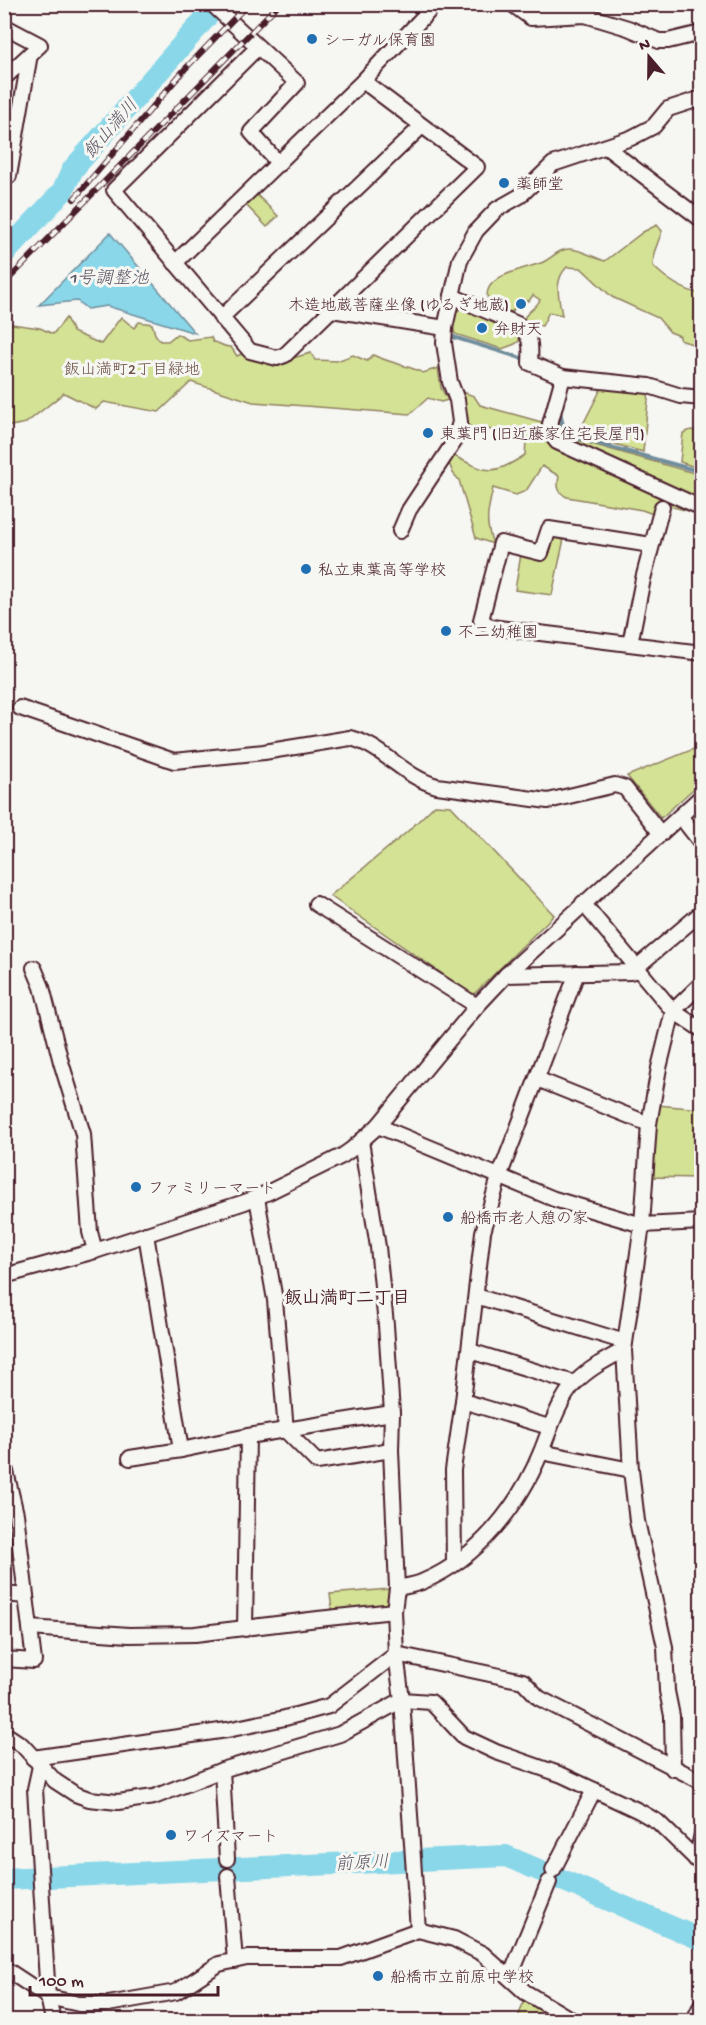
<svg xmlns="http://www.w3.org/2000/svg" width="706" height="2025" font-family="'Gochi Hand','Klee One',sans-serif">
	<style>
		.green { fill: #d4e295; stroke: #8f8060; stroke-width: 1.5 }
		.water { fill: #89d7e8; stroke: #708d9c; stroke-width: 1.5 }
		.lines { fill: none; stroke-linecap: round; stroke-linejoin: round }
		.stream { stroke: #708d9c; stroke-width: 4 }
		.river { stroke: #89d7e8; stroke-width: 22 }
		.minor-casing { stroke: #4a1f2b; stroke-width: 18 }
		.minor { stroke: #f6f6f2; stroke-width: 14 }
		.rail-casing { stroke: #4a1f2b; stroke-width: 6 }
		.rail { stroke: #f6f6f2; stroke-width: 4; stroke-dasharray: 11; stroke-linecap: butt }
		.poi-dot { fill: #1f6fb2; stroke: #f6f6f2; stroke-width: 2 }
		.labels { text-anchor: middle; stroke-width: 6; stroke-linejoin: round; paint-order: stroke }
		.poi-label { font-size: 16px; fill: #4a1f2b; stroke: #f6f6f2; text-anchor: start }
		.park-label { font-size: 16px; fill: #6c5046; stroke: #f6f6f2 }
		.water-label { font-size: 18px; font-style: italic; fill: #5d5664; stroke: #f6f6f2 }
		.neighbourhood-label { font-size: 18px; font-weight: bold; fill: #4a1f2b; stroke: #f6f6f2 }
	</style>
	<rect width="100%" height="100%" fill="#f6f6f2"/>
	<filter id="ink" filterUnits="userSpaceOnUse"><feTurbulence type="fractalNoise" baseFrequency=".0167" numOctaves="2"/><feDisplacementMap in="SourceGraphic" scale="12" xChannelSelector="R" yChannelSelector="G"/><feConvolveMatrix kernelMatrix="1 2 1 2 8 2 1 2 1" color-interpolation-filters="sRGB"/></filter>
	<g filter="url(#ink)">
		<g class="green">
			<path d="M257,195L278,216L267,227L246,205Z"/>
			<path d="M657,225L662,231L654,253L653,266C667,280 682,290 701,294V347L680,340V336L670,332L658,318L612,297L581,268L567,267C553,281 559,298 562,315L549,312L542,326L526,323L524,318C529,310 536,308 540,300L533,295L529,301L518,300L513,311L508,312L489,303C477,276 525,269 541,263C552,259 557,249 570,249C581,249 594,258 605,261L643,232Z"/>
			<path d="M463,308L509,326L520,336L519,341L515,344L502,349L455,334L453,327L456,311Z"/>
			<path d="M121,317L134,328L139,322L152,324L155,334L160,341H168L177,334L188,340L211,337L213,342C220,342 223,348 231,347L237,356L248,351L289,359L311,353L315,360L337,361L353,355L367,361L373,355C390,363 407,365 423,373L438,368L441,388L448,400L441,402L428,398L410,414L253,402L191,382L159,412L104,402L96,409L64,393L26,423L5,427V323L40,328L53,334L66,318L73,332L101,344Z"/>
			<path d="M603,385L649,390L643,452L578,434Z"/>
			<path d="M460,391L474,396L480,405L545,423L555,446L689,511L657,503L653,514L642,510L567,497C557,492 557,486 559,476L542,466L526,491L516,495L493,488C488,512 484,520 493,544L476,538L459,480L453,473L449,463L454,456C488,473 492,476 525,455L526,441L488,429L486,433L467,425Z"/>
			<path d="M556,416C562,426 562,433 574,439L701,475V504L564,440L556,431Z"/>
			<path d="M691,430L701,432V469L680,462L683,433Z"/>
			<path d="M553,533L565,534L552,595L515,590L521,554L542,559Z"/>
			<path d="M701,746V782L661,818L627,776Z"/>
			<path d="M435,805L451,806L554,915L473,995L330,896L407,832Z"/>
			<path d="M657,1105L701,1109V1178L649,1177Z"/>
			<path d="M389,1589L391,1605L332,1610L330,1594Z"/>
			<path d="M525,1998L561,2020H517Z"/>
		</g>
		<path class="water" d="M110,233L195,333L107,306L87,309L77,301L39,305Z"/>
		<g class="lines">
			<g class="stream">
				<path d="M450,336L521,358"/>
				<path d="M560,411C562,423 563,432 574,437L702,472"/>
			</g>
			<g class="river">
				<path d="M4,254L62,192L73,169L218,4"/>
				<path d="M4,1879L506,1856L702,1940"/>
			</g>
			<g class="minor-casing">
				<g id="minor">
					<path d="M212,4L297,83L251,132L279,164"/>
					<path d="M512,4L531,18L585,15L628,28L659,41H668L701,33"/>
					<path d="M4,26L40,45L4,78"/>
					<path d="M258,47L114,190L250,351L277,358L285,355L477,167L363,81"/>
					<path d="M606,147L702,220"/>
					<path d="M4,180L9,176L30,54"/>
					<path d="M175,263L363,81L428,12L419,4"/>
					<path d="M452,296L517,324C532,335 531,346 530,363L563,377L649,386L681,396L702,398"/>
					<path d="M332,310L445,328"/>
					<path d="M221,318L422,126"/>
					<path d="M563,377L550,424L551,434L557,442L702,508"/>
					<path d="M400,531L409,510L454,442L460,422L457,400L450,382L444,343L445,328L460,260L476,231L497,209L520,196L553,164L631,138L654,126L668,109L702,98"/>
					<path d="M651,545L549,529L541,553L501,543L481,620L491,627L702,653"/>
					<path d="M630,644L643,579L662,507"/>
					<path d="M20,708L174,761L264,752L350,738C382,745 403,777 437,786L548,801L615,785L625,788L661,834"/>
					<path d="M680,816L702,844"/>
					<path d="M583,903L673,1011L702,1030"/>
					<path d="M316,904L477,1006"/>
					<path d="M34,968L42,987L61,1062L83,1134L90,1232L95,1251"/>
					<path d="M506,975L631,972L702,912"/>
					<path d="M537,1079L649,1124"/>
					<path d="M378,1126L554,1199L642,1225L702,1222"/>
					<path d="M361,1141L378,1247L386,1325L392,1413L391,1450L397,1588L394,1611L396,1654L402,1700L418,1930L454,1939L483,1954L525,1992L572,2020"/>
					<path d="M257,1198L275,1300L286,1431L317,1462L391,1450"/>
					<path d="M146,1234L181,1450"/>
					<path d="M4,1276L95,1251L245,1202L269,1192L342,1156L352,1149L378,1126L477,1006L506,975L702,796"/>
					<path d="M476,1296L625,1342"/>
					<path d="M470,1351L574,1383"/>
					<path d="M463,1401L549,1427"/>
					<path d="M541,1452L631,1470"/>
					<path d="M130,1458L181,1450L248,1436L392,1413"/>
					<path d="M4,1463L16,1514L34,1661L4,1659"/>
					<path d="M454,1564L453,1470L463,1401L483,1232L499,1177L577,973"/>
					<path d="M397,1588C406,1586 416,1585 424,1581C478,1558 519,1506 541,1452C549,1432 559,1399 575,1383C588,1369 607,1359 624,1350"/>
					<path d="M4,1594L26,1596"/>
					<path d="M30,1628L129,1635L195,1634L318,1619L394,1611"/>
					<path d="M245,1629L248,1436"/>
					<path d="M4,1736L10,1737L22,1745L55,1781L75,1794L89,1799L118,1802L154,1797L222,1770L340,1734L402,1700L431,1702L464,1737L496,1752L562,1775L639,1811L658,1822L702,1865"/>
					<path d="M33,1758L227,1730L285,1718L329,1706L396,1654L523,1681L539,1698L702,1782"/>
					<path d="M40,1766L35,1789L48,1997L53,2020"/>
					<path d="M673,1769L672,1716L667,1691L665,1647L637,1521L631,1470L624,1350L642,1225L649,1124L659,1068L673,1011L702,983"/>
					<path d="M222,1770L227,1859"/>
					<path d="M696,1860L702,1834"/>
					<path d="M553,1870L594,1790"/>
					<path d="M228,1876L235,1961"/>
					<path d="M4,1968L48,1997L79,2004H108L176,1992L219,1964L247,1958H341L418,1930"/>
					<path d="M510,1977L549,1882"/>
					<path d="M694,2020L702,2003"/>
				</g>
			</g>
			<use href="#minor" class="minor"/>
			<g class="rail-casing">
				<g id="rail">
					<path d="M74,199L185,69L248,4"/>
					<path d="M4,284L279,4"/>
				</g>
			</g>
			<use href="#rail" class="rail"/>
		</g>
	</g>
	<g class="poi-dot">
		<circle cx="312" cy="39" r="6"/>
		<circle cx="504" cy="183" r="6"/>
		<circle cx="521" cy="304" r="6"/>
		<circle cx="482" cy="328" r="6"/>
		<circle cx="428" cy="433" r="6"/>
		<circle cx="306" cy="569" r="6"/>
		<circle cx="446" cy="631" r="6"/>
		<circle cx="136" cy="1187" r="6"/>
		<circle cx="448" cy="1217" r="6"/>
		<circle cx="171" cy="1835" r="6"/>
		<circle cx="378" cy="1976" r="6"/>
	</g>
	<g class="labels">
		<g class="poi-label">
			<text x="324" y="45">シーガル保育園</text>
			<text x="516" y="189">薬師堂</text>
			<text x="509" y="310" text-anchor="end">木造地蔵菩薩坐像 (ゆるぎ地蔵)</text>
			<text x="494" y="334">弁財天</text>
			<text x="440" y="439">東葉門 (旧近藤家住宅長屋門)</text>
			<text x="318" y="575">私立東葉高等学校</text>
			<text x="458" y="637">不二幼稚園</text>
			<text x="148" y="1193">ファミリーマート</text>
			<text x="460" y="1223">船橋市老人憩の家</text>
			<text x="183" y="1841">ワイズマート</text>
			<text x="390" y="1982">船橋市立前原中学校</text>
		</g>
		<g class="park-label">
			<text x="132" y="374">飯山満町2丁目緑地</text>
		</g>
		<g class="water-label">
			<text transform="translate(110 128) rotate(-49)" y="6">飯山満川</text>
			<text x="109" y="283">1号調整池</text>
			<text transform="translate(362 1862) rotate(-3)" y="6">前原川</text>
		</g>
		<g class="neighbourhood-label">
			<text x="347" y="1303">飯山満町二丁目</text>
		</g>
	</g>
	<rect width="706" height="2025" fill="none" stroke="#f6f6f2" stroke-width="24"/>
	<rect x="12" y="12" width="682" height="2001" fill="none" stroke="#4a1f2b" stroke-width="2" filter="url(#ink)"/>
	<g transform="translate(649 57) rotate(340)" stroke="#f6f6f2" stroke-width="4.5" paint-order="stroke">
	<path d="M0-4.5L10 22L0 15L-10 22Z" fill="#4a1f2b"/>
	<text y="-9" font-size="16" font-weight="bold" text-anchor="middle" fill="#4a1f2b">N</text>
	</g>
	<path d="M30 1986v9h188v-9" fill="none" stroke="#4a1f2b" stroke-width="3"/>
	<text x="39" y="1986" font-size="18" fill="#4a1f2b" stroke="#f6f6f2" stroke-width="4.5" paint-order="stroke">100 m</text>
</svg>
